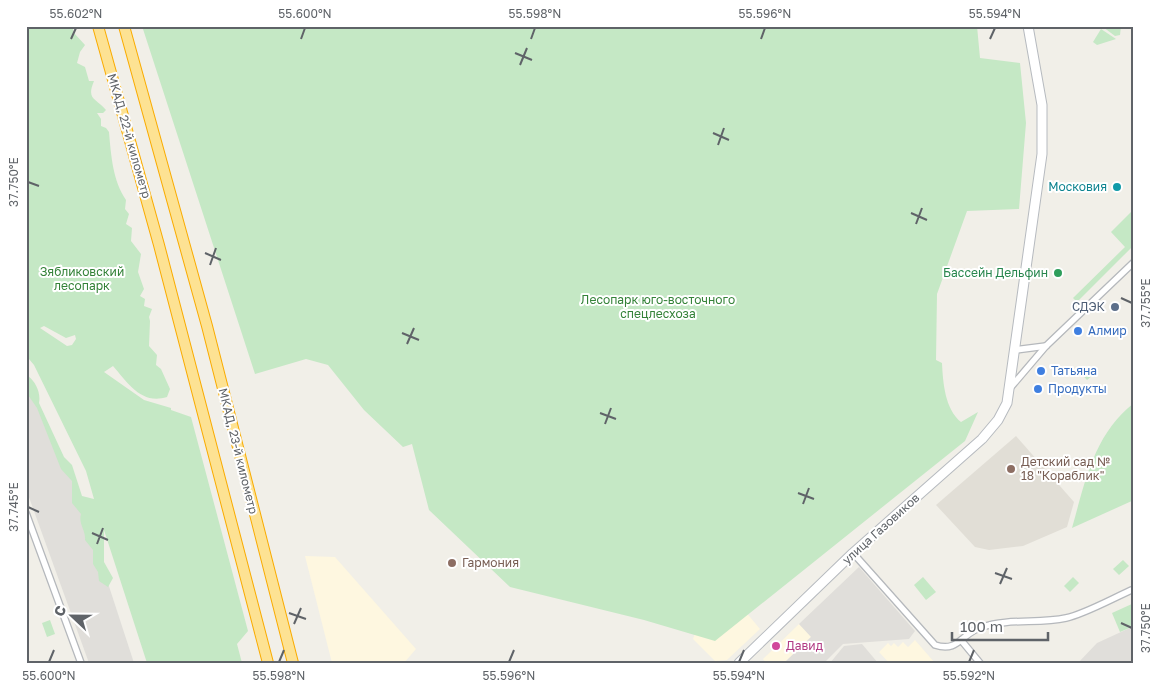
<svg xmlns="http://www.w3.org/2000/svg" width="1160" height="689" font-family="'Golos Text',sans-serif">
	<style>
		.commercial { fill: #fef7e0 }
		.industrial { fill: #e0deda }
		.education { fill: #e1ded6 }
		.green { fill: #c5e8c5; fill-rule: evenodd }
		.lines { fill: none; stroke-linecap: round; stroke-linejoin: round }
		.street-casing { stroke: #b5b8bc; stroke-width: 8 }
		.secondary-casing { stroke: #b6babf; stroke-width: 11 }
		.highway-casing { stroke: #f9ab00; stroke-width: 12 }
		.street { stroke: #fff; stroke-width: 5.5 }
		.secondary { stroke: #fff; stroke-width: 9 }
		.highway { stroke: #fde293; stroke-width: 10 }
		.ticks { fill: none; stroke: #5f6368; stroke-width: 2 }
		.culture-dot { fill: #0f9aa8; stroke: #fff; stroke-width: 2 }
		.leisure-dot { fill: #2e9e5b; stroke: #fff; stroke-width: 2 }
		.service-dot { fill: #5c6f8a; stroke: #fff; stroke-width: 2 }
		.shop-dot { fill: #3f7fe0; stroke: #fff; stroke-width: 2 }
		.education-dot { fill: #8d6e63; stroke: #fff; stroke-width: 2 }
		.hotel-dot { fill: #d1479c; stroke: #fff; stroke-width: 2 }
		.labels { text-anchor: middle; stroke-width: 4; stroke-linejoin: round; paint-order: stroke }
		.street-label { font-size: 12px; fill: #5f6368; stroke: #fff }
		.culture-label { font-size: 12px; fill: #0d838f; stroke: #fff; text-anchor: end }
		.park-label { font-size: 12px; fill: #348238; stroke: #fff }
		.leisure-label { font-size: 12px; fill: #27864d; stroke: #fff; text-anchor: end }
		.service-label { font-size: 12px; fill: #4e5e75; stroke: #fff; text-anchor: end }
		.shop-label { font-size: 12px; fill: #366cbe; stroke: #fff; text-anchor: start }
		.education-label { font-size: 12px; fill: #785e54; stroke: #fff; text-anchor: start }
		.hotel-label { font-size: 12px; fill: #b23c85; stroke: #fff; text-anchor: start }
		.neatline { fill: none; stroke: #5f6368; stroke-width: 2 }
		.ticks-label { font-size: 12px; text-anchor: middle; fill: #5f6368 }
	</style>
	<rect width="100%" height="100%" fill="#f1efe8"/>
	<g class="commercial">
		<path d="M305,556L335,557L416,649L404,663H332Z"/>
		<path d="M745,611L760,629L727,660L715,661L693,639L698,626Z"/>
		<path d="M799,624L812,636L784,663H766L763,659Z"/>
		<path d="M915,640L935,663H889L879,652L888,643L891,646L894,643L898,647L903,642L908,647Z"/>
	</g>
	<g class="industrial">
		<path d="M26,381L74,479L134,663H89L26,489Z"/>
		<path d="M859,567L915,631L909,639L843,644L824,663H784L811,637L799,624Z"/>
		<path d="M1134,626V663H1078L1097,643Z"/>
		<path d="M862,644L878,663H830L844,646Z"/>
	</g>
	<path class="education" d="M1016,436L1074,502L1067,527L1023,546L989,550L975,547L936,505Z"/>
	<g class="green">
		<path d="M26,26H72L74,33L85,45L80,52L77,63L85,67L89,81H94C86,100 96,98 106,110L103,113H97L101,119V126L106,128L109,132C111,156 113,181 126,200L125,209L129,214L126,224L132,228L131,241L141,254L138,272L144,289L140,296L145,299L144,306L152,309L149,317L150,321L149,346L157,355L156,365L161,369L170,389L167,397C141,405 128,383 113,366L104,372L144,400L171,408V410L191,417L248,631L237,644L242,663H147L104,530V562L113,578L108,587L99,581L98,572L93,564V550L85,540C86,530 78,524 81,514L72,503V481L61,469L37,408L26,392L28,376C36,382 41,393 39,403L64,457L72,465L82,496L94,499L86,471L34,365L29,359L26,364ZM44,326L66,338L75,335L76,339L72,345L67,346L40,328Z"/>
		<path d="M142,26H977L980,58L1020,63L1026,123L1019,209L967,211L937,294L936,360L942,363C943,383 945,409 961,422L978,412L965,441L715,641L644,620L510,587L429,510L412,444L403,447L364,410L328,365L306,359L255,374Z"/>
		<path d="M1121,26L1120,35L1115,36L1103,27Z"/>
		<path d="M1101,29L1116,39L1097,45L1093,42Z"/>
		<path d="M1134,209V245L1077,302L1073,298L1125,247L1111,232Z"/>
		<path d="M1085,366L1093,375L1087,380L1079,371Z"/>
		<path d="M1134,403V500L1072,528C1085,482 1094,434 1134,403Z"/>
		<path d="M1123,560L1129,566L1119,575L1113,569Z"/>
		<path d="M923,577L936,592L926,600L914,585Z"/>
		<path d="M1073,577L1079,583L1070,592L1064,586Z"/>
		<path d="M1134,603V626L1120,632L1112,613Z"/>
		<path d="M50,620L55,634L47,637L42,623Z"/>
	</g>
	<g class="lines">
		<g class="street-casing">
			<g id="street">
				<path d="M1015,350L1046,346"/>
				<path d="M1011,387L1046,346L1134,262"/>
				<path d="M26,513L81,663"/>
				<path d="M853,553L935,645C959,653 961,633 982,627C1009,618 1039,624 1066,618C1085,614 1115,597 1134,589"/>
				<path d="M961,640L980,663"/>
			</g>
		</g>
		<g class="secondary-casing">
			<path id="secondary" d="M739,663L853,553L982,439L998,420L1007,403L1042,154V105L1028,26"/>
		</g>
		<g class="highway-casing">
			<g id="highway">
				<path d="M98,26L159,245L268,663"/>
				<path d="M124,26L207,326L293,663"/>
			</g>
		</g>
		<use href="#street" class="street"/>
		<use href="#secondary" class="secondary"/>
		<use href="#highway" class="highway"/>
	</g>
	<path class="ticks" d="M71,39L76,28M301,39L305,28M531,39L535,28M761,39L765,28M990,39L995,28M515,53L532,60M520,65L527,48M713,133L729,140M718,145L724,128M28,182L39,186M911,213L927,220M916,224L922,208M205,253L221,260M210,265L216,248M1121,298L1132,303M402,333L419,340M407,344L414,328M600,413L616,419M605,424L611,408M798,493L814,499M803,504L809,488M28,507L39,512M92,533L108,540M97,544L103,528M995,573L1012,579M1000,584L1007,568M289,613L306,619M1121,623L1132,628M294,624L301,608M49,662L54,650M279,662L284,650M509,662L514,650M739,662L744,650M969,662L974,650"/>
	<circle class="culture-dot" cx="1117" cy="187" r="5"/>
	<circle class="leisure-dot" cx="1058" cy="273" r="5"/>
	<circle class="service-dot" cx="1115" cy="307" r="5"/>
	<g class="shop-dot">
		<circle cx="1078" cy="331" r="5"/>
		<circle cx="1041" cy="371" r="5"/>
		<circle cx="1038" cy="389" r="5"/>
	</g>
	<g class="education-dot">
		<circle cx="1011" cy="469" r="5"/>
		<circle cx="452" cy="563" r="5"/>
	</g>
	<circle class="hotel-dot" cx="776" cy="646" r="5"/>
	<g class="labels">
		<g class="street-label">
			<text transform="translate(129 136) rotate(74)" y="4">МКАД, 22-й километр</text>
			<text transform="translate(238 451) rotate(76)" y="4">МКАД, 23-й километр</text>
			<text transform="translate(881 529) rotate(-42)" y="4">улица Газовиков</text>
		</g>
		<g class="culture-label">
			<text x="1107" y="191">Московия</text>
		</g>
		<g class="park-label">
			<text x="82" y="276">Зябликовский<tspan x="82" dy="14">лесопарк</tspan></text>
			<text x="658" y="304">Лесопарк юго-восточного<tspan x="658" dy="14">спецлесхоза</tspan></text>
		</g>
		<g class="leisure-label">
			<text x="1048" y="277">Бассейн Дельфин</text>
		</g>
		<g class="service-label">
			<text x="1105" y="311">СДЭК</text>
		</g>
		<g class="shop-label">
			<text x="1088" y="335">Алмир</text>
			<text x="1051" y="375">Татьяна</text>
			<text x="1048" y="393">Продукты</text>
		</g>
		<g class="education-label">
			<text x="1021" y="466">Детский сад №<tspan x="1021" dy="14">18 "Кораблик"</tspan></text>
			<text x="462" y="567">Гармония</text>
		</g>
		<g class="hotel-label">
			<text x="786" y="650">Давид</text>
		</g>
	</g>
	<rect width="1160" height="689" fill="none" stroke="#ffffff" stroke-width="55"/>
	<g transform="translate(72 616) rotate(292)" stroke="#ffffff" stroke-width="4" paint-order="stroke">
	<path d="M0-4L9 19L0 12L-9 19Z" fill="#5f6368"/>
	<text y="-8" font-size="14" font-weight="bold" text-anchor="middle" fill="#5f6368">С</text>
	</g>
	<path d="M952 632v8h96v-8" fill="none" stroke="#5f6368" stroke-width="2.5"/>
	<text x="960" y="632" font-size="15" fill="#5f6368" stroke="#ffffff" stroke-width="4" paint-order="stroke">100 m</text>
	<rect x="28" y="28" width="1104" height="634" class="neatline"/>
	<g class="ticks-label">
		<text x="76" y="18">55.602°N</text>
		<text x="305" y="18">55.600°N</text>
		<text x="535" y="18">55.598°N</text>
		<text x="765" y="18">55.596°N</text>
		<text x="995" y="18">55.594°N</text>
		<text transform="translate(14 182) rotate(-90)" y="4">37.750°E</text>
		<text transform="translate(1146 303) rotate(-90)" y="4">37.755°E</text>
		<text transform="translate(14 507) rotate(-90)" y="4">37.745°E</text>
		<text transform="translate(1146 628) rotate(-90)" y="4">37.750°E</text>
		<text x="49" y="680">55.600°N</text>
		<text x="279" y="680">55.598°N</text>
		<text x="509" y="680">55.596°N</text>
		<text x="739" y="680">55.594°N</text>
		<text x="969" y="680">55.592°N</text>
	</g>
</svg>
